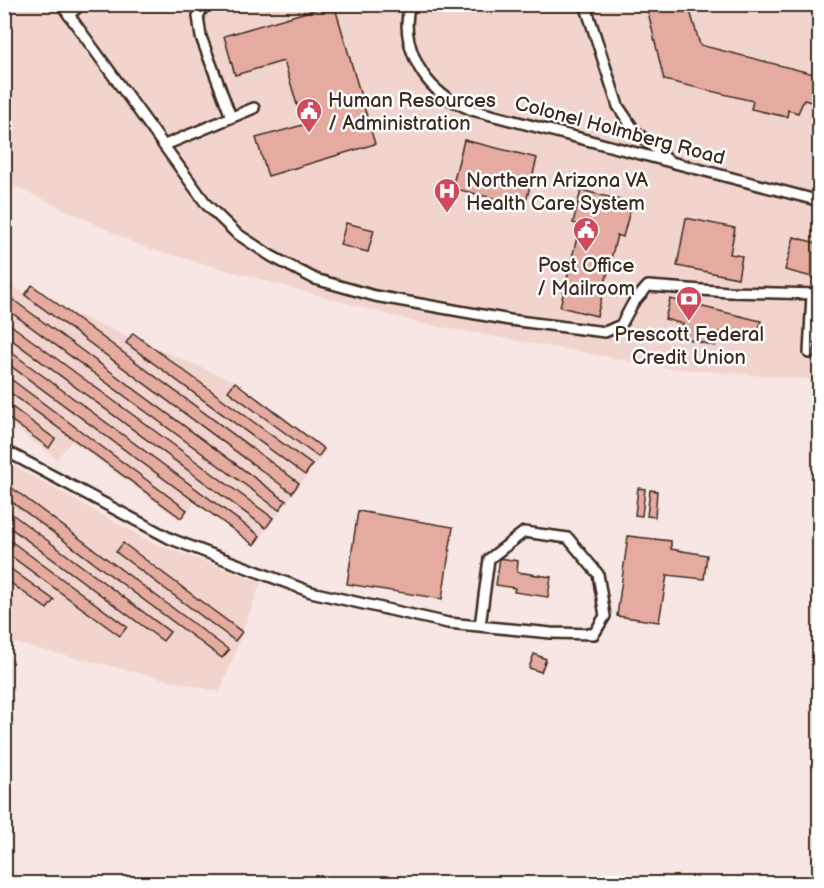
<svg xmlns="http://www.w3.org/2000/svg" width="824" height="888" font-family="'Balsamiq Sans',sans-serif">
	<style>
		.built { fill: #f2d4cf }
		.building { fill: #e5aba1; stroke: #3b2a1e; stroke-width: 1.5 }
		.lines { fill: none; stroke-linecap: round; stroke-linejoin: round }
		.lane-casing { stroke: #3b2a1e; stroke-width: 14 }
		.lane { stroke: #fff; stroke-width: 9 }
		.labels { text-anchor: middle; stroke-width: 5; stroke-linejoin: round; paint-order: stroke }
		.poi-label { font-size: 20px; fill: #3b2a1e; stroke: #fff; text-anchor: start }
		.street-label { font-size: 20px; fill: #3b2a1e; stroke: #fff }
	</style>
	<rect width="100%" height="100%" fill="#f7e6e3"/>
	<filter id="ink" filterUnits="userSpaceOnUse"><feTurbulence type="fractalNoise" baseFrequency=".0167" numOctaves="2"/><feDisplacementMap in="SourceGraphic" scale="12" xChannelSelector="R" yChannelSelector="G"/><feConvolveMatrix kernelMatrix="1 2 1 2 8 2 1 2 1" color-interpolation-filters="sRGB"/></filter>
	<g filter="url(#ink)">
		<g class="built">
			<path d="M4,5H819V380L669,368L419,323L143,247L5,181Z"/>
			<path d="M4,284L236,382L326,450L254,546L195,502L181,521L72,441L57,459L5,420Z"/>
			<path d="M5,461L151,542L261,582L220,692L5,641Z"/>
		</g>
		<g class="building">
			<path d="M334,4L375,144L268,176L256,138L303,125L284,61L235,75L224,36Z"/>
			<path d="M634,4H688L700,45L818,75L811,102L804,100L798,113L788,110L787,117L751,109L753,101L664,80L647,8L637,10Z"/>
			<path d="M464,140L537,158L525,206L452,188Z"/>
			<path d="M581,190L632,203L623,237L617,235L597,316L560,307L580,225L573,223Z"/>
			<path d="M686,218L735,228L730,254L742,256L738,278L677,266Z"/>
			<path d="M346,223L374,230L368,252L340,245Z"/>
			<path d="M794,237L820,244V279L785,270Z"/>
			<path d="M32,285L299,483L292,493L25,295Z"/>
			<path d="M4,293L286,501L279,510L4,307Z"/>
			<path d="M670,299L761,321L757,341L719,332L715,346L680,337L683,324L665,319Z"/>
			<path d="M4,320L273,518L266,528L4,334Z"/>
			<path d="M133,333L312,465L305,475L126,343Z"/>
			<path d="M4,347L260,536L254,545L4,361Z"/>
			<path d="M4,374L187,510L181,518L4,388Z"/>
			<path d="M235,382L324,449L318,457L228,391Z"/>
			<path d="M4,401L55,439L49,448L4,415Z"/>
			<path d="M4,482L229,650L222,658L4,496Z"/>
			<path d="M638,488L645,489L642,516L635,515Z"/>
			<path d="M650,490L657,491L655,517L647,516Z"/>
			<path d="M4,508L170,632L163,641L4,523Z"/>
			<path d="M358,511L453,527L442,599L347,584Z"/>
			<path d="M4,536L127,627L120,636L4,551Z"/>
			<path d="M628,536L671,541V549L707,555L704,579L667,575L659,622L617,616Z"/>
			<path d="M123,543L242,632L235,641L116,552Z"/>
			<path d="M500,558L518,561L517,572L551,577L548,597L514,592L515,588L496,585Z"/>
			<path d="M4,564L54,600L47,609L4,578Z"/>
			<path d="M534,654L546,659L541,672L529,668Z"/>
		</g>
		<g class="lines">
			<g class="lane-casing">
				<g id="lane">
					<path d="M61,4L207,205L236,233L271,256L315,279L375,296L510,320L605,332L621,325L633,303L648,286L729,292L820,294"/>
					<path d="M205,4L198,16L201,37L231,117"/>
					<path d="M410,4C400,38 418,78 446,97C454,103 464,106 472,110L820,201"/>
					<path d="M585,4L618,106L634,130L668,160"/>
					<path d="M69,15L81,4"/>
					<path d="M165,145L254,108"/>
					<path d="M809,353L812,294"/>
					<path d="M4,450L171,539L311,592L448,623L551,633L594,634L605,616L598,574L568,538L524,532L489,559L480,626"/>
					<path d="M819,592H820"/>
				</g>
			</g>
			<use href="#lane" class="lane"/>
		</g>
	</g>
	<defs>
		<g id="civic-pin" transform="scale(1.35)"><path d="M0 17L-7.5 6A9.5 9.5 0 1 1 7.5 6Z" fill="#d1495b" stroke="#fff"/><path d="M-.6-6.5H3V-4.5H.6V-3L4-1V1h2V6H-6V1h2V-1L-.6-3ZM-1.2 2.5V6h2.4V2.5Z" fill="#fff"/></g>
		<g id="hospital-pin" transform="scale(1.35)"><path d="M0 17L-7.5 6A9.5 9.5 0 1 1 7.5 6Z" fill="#d1495b" stroke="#fff"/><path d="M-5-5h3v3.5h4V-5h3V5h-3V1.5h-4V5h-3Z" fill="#fff"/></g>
		<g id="bank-pin" transform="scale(1.35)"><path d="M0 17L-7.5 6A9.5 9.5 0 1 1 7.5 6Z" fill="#d1495b" stroke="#fff"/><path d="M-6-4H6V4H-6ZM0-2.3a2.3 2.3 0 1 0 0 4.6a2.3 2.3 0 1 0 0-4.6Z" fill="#fff"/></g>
	</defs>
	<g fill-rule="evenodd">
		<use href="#civic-pin" x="309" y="111"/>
		<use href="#hospital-pin" x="447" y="191"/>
		<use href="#civic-pin" x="586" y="230"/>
		<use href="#bank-pin" x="689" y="299"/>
	</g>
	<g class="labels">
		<g class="poi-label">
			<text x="328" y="107">Human Resources<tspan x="328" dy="23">/ Administration</tspan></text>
			<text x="466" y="187">Northern Arizona VA<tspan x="466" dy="23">Health Care System</tspan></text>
			<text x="586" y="272" text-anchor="middle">Post Office<tspan x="586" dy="23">/ Mailroom</tspan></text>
			<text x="689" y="341" text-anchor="middle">Prescott Federal<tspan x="689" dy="23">Credit Union</tspan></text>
		</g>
		<g class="street-label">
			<text transform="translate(620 130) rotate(15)" y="7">Colonel Holmberg Road</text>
		</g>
	</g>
	<rect width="824" height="888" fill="none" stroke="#fff" stroke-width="24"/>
	<rect x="12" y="12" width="800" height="864" fill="none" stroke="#3b2a1e" stroke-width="2" filter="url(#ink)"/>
</svg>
